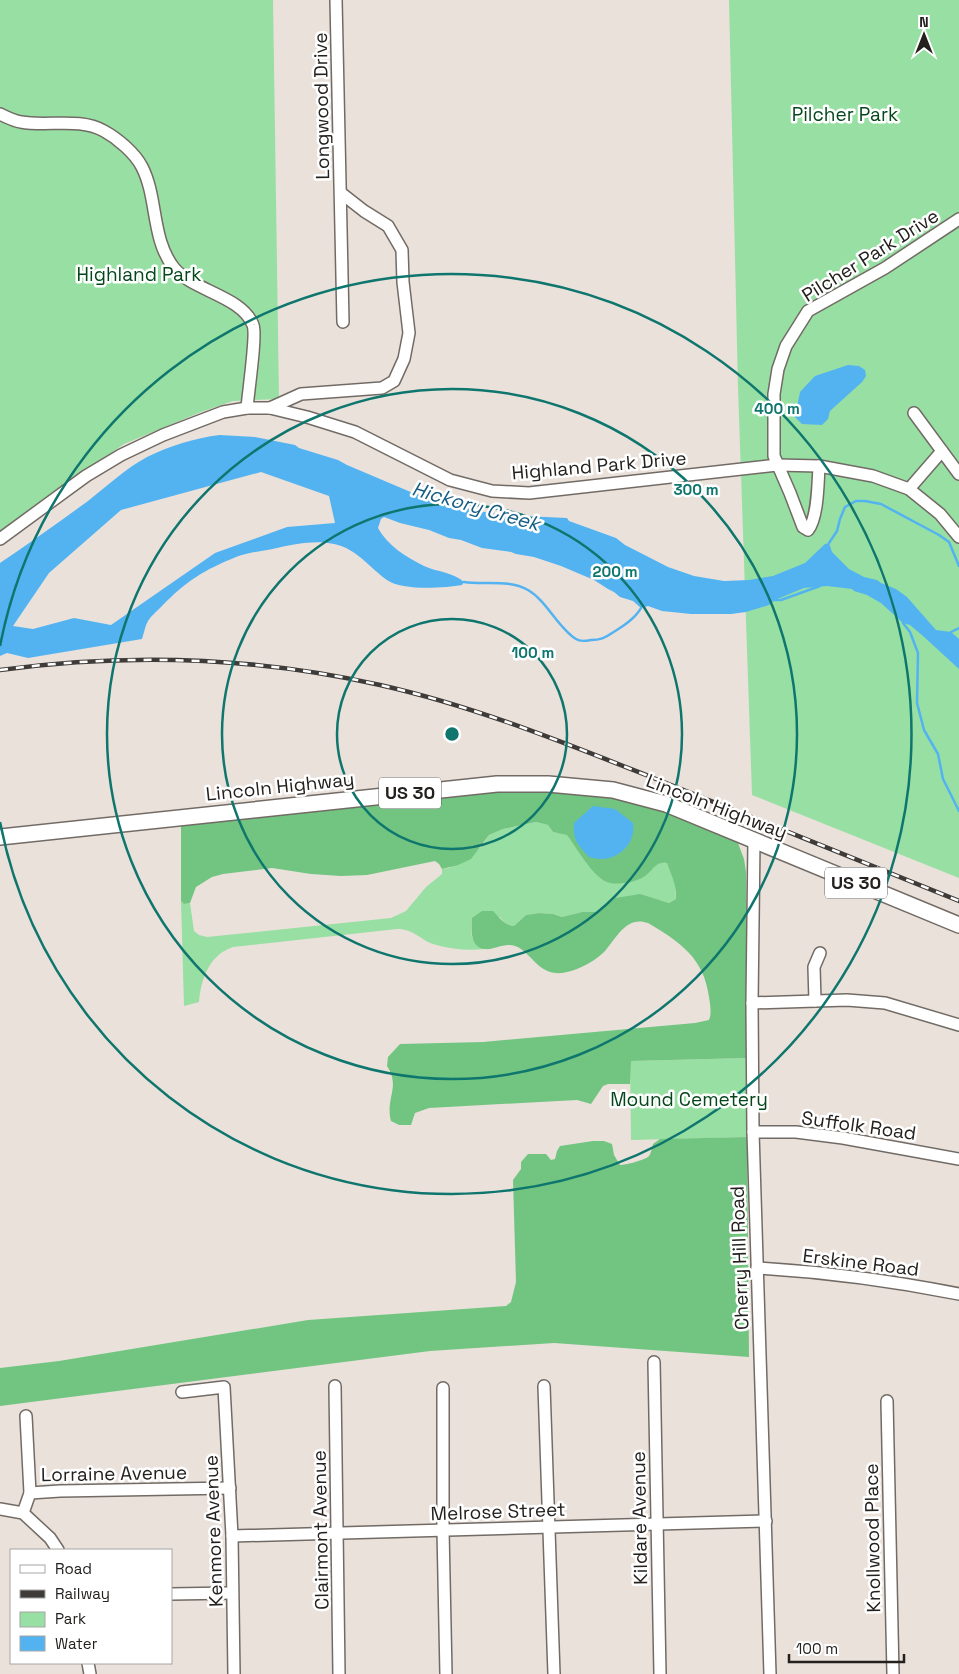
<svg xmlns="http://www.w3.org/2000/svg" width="959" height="1674" font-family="'Space Grotesk',sans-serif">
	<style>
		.green { fill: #98dfa3 }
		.forest { fill: #71c581 }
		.water { fill: #53b3f1; fill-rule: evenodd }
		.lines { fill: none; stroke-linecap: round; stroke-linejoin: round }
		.stream { stroke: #53b3f1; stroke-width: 2.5 }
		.minor-casing { stroke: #726b65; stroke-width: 14 }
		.major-casing { stroke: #726b65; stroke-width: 18 }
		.minor { stroke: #fff; stroke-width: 11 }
		.major { stroke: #fff; stroke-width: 15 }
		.rail-casing { stroke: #3f3b38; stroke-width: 4.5 }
		.rail { stroke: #fff; stroke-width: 2.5; stroke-dasharray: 8; stroke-linecap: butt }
		.ring { fill: none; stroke: #0f766e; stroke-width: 2.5 }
		.labels { text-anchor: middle; stroke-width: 5; stroke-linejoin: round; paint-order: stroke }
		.shield { fill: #fff; stroke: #656362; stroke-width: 1 }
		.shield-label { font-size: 18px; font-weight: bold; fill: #23201e }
		.street-label { font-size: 19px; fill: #23201e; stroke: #fff }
		.park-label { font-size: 19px; fill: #05461b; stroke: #fff }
		.water-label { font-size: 20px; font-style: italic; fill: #155d85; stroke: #fff }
		.centre { fill: #0f766e; stroke: #fff; stroke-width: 2.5 }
		.ring-label { font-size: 15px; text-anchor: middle; font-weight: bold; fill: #0f766e; stroke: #fff; stroke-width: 5; stroke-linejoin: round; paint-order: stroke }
	</style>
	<rect width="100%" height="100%" fill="#eae1db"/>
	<g class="green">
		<path d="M0,0H273L279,399L233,401L201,412L124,444L81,474L0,533Z"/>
		<path d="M729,0H959V878L752,795L738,387Z"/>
		<path d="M536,822L548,825L553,832L567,834L597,875H646C652,868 657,861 667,863L675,883L676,899L669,903L659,900L615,898L596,912H582L562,917L553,914L539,913L526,915L514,926C507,925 504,923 500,917L472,918C470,933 470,942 485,949C468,951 449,949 433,944C419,939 414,929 397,929L233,947C209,955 201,979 199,1002L184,1006L181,901L184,904L190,903L194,931L199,935L207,937L391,918L406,911L426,887L442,874V869L449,868L481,847L489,835L503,829Z"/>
		<path d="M747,1058V1137L631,1140L630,1061Z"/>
	</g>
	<g class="forest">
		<path d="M519,788L586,794L624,800L681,817L727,836L738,843L744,859L746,872L747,1058L631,1061L630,1084H608L603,1086L591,1104L577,1100L429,1108L415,1113L411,1125H399L391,1121C385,1098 401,1087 387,1066L388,1057L400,1044L483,1042L695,1023L709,1020C712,1014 710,1004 709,997C704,958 680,942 648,923C626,915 616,939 604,952C595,961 580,969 567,972C535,980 531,944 508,945C501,945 492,950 485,949C470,948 471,928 472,918L482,911H493C500,918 504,925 514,926L526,915L539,913L553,914L562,917L582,912H596L615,898L628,896L640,894L669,903L676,899C677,885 671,875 667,863C656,861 653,870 645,876C641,879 636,880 631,882C623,883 615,885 607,882C592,876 577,848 567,835L553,832L548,825L536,822L503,829L489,835L471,859L458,865L442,869L439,864L435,861L367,875L341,876L311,874L272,868L223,874L212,877L196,887L190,903L184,904L181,901V821Z"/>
		<path d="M747,1137L749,1357L554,1343L430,1351L0,1406V1368L59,1361L308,1320L506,1306L511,1302L516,1282L513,1180L521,1169V1162L528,1154H546L551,1160L555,1159L557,1151L560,1146L593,1141H604L612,1144L614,1155L620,1165C625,1165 646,1160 649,1156C651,1154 652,1147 653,1144L660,1139Z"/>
	</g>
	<g class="water">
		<path d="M848,365L859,366L865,370L866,376L862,382L830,411L828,419L822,425L802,424L795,417L800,392L815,376Z"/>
		<path d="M220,435L255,437L295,445L299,448L338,460L347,465L413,493L474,510L501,515L567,518L569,521L616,538L625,545L668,567L694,576L724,581L749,580L773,576L805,563L825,544L829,543L832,552L849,569L864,577L877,580L881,583L896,589L907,597L936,630L951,632L959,639V669L923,636L910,625L903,623L881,603L867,595L854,591L852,589L827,586L804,588L775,600L769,605L746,612L731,614H691L662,611L648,606L641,608L633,601L620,597L614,592L608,589L594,580L561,566L534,557L516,554L511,552L482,548L461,540L449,538L429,530L400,523L384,517L381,519L378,528C388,546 406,557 424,566C437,572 453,572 464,582L462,585C444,588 402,591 387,580C370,568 356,548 334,544C314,540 297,544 277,548C264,551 249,552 236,557C204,570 186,581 161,607C157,611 151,616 148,621C145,626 144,633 142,639L28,658L7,653L0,656V563C30,543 59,522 88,501C107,486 125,469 147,457C170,446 194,438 220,435ZM261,472L329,496L335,523L287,527L215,553L111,625L74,618L33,629L13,626L49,573L121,510Z"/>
		<path d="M593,806L615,809L633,823C636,842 621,858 602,859C598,859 593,858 589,857C578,844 573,842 574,823Z"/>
	</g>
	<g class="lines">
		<g class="stream">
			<path d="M829,543L837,531L840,519L845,507L856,501H865L881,504L939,535L949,542L959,566"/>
			<path d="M464,582C485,585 509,579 528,590C547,601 558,628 576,639C580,642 586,641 591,640C600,640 605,638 612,633C622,627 635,619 641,608"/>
			<path d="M773,600H781L820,586"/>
			<path d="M903,623L910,632L918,653L917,703L924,730L938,754L943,779L959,811"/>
			<path d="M951,632L959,628"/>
		</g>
		<g class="minor-casing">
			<g id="minor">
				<path d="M336,0L343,322"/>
				<path d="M0,114C6,117 14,121 21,122C48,127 79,117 104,131C117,138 135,153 142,167C158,198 151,239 174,268C193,291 242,296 253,325C257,334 248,394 247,408"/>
				<path d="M270,408L301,394L382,388L394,381L404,359L409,333L403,282L402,250L388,226L364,211L341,193"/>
				<path d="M914,413L959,474"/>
				<path d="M819,466C818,482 818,518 808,530L803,527L790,493L774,456V394L778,369L786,346L808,311L885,268L959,219"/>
				<path d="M909,489L942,451"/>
				<path d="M0,539L86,476L121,455L163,435L223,412L247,408H270L307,417L355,432L450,480L492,491L529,493L777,465L819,466L873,476L909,489L940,514L959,537"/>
				<path d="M754,840L752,1003L753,1132L770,1674"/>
				<path d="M815,1001L814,967L820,953"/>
				<path d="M752,1003L847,1000L885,1003L959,1025"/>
				<path d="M753,1132H796L843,1138L959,1159"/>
				<path d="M757,1268C825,1272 893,1281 959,1294"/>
				<path d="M654,1362L660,1674"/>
				<path d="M335,1386L339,1674"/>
				<path d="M544,1386L554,1674"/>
				<path d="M443,1388V1530L446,1674"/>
				<path d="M182,1392L224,1387L232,1536L234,1674"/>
				<path d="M887,1401L893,1674"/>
				<path d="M30,1493L60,1491L230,1488"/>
				<path d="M0,1509L23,1513L50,1538L58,1550"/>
				<path d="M23,1513L30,1493L26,1416"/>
				<path d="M232,1536L766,1521"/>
				<path d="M171,1594L232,1593"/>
				<path d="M88,1663L90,1674"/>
			</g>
		</g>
		<g class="major-casing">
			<path id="major" d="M0,837L497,784H548L613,790L666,804L959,925"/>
		</g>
		<use href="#minor" class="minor"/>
		<use href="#major" class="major"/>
		<g class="rail-casing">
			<path id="rail" d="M0,670C126,653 256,657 380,685C474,706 562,742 651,777C754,818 856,859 959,901"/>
		</g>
		<use href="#rail" class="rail"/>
	</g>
	<g class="ring">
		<circle cx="452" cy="734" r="115"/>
		<circle cx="452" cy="734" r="230"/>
		<circle cx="452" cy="734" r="345"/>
		<path d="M0 646A460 460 0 1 1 0 822"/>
	</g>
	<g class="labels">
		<g class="shield">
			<rect x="379" y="777.5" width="62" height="31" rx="4"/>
			<rect x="825" y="867.5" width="62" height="31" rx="4"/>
		</g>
		<g class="shield-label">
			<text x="410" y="799">US 30</text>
			<text x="856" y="889">US 30</text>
		</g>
		<g class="street-label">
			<text transform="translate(321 106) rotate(-91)" y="7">Longwood Drive</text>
			<text transform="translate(870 255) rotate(-32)" y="7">Pilcher Park Drive</text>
			<text transform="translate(599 465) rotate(-5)" y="7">Highland Park Drive</text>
			<text transform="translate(280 786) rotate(-6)" y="7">Lincoln Highway</text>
			<text transform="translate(717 806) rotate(21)" y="7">Lincoln Highway</text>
			<text transform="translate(859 1125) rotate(8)" y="7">Suffolk Road</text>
			<text transform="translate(739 1258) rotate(-92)" y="7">Cherry Hill Road</text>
			<text transform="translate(861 1262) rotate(7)" y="7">Erskine Road</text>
			<text transform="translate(114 1473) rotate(-1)" y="7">Lorraine Avenue</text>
			<text transform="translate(498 1511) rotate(-2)" y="7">Melrose Street</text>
			<text transform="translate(639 1518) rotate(-91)" y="7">Kildare Avenue</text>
			<text transform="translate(320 1530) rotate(-91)" y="7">Clairmont Avenue</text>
			<text transform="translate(213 1531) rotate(-92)" y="7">Kenmore Avenue</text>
			<text transform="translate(872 1538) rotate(-91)" y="7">Knollwood Place</text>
		</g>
		<g class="park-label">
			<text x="845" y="121">Pilcher Park</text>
			<text x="139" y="281">Highland Park</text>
			<text x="689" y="1106">Mound Cemetery</text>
		</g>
		<g class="water-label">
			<text transform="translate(476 506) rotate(16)" y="7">Hickory Creek</text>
		</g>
	</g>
	<circle cx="452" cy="734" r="8" class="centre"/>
	<g class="ring-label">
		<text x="777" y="414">400 m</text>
		<text x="696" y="495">300 m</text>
		<text x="615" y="577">200 m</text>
		<text x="533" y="658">100 m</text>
	</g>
	<rect x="10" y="1549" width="162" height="115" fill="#ffffff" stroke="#a7a6a5"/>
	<rect x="20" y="1565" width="25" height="8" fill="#ffffff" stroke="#a7a6a5"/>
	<text x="55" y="1574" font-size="15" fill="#23201e">Road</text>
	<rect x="20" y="1590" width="25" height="8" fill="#3f3b38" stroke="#a7a6a5"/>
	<text x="55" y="1599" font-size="15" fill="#23201e">Railway</text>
	<rect x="20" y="1612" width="25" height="15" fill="#98dfa3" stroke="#a7a6a5"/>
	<text x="55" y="1624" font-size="15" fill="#23201e">Park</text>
	<rect x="20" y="1636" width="25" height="15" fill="#53b3f1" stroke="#a7a6a5"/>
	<text x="55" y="1649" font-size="15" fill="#23201e">Water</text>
	<g transform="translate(924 35)" stroke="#ffffff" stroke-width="4" paint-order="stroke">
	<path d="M0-4L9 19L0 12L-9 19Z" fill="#23201e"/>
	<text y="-8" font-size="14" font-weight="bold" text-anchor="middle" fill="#23201e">N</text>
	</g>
	<path d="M789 1654v8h115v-8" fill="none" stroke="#23201e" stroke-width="2.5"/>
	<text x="796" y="1654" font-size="15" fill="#23201e" stroke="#ffffff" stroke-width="4" paint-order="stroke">100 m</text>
</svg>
